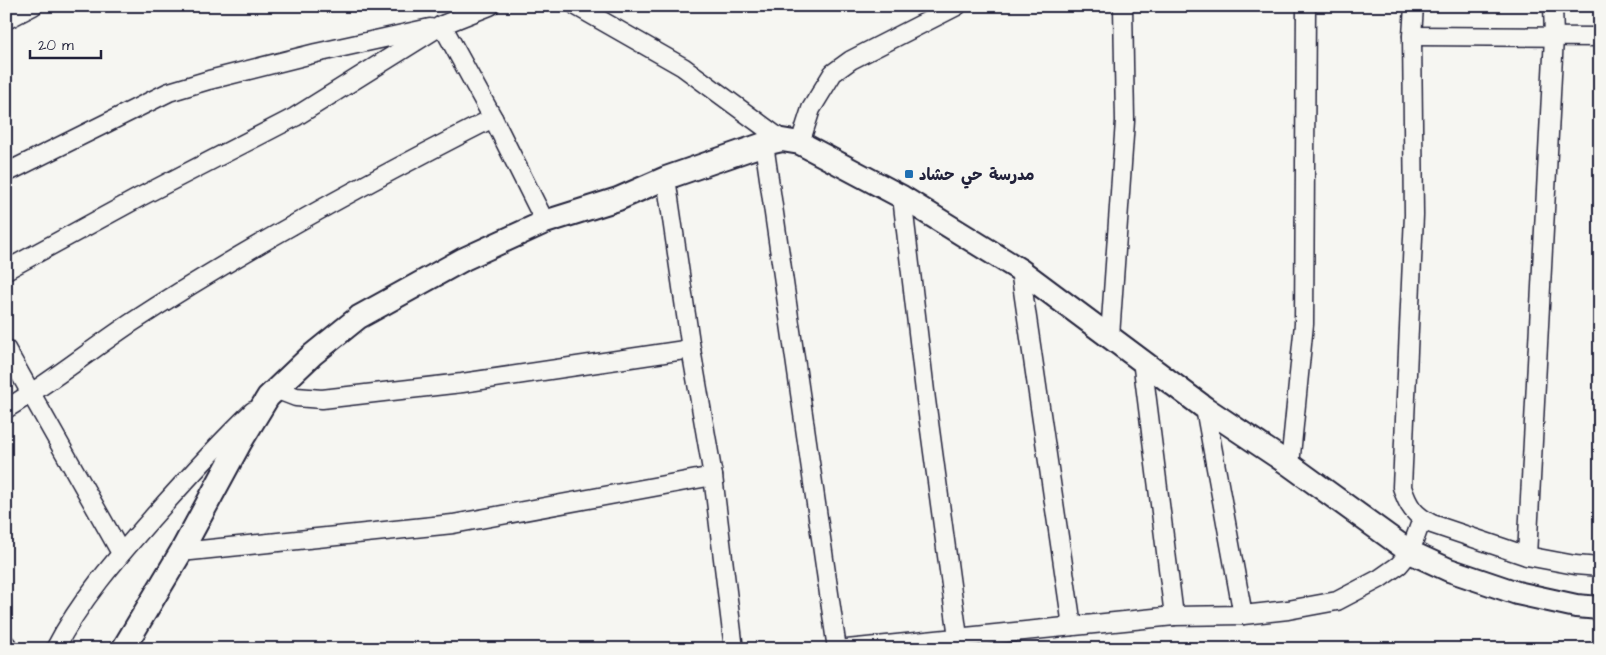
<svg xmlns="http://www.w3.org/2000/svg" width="1606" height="655" font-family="'Architects Daughter','Playpen Sans Arabic',sans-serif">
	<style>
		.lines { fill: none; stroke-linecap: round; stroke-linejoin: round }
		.minor-casing { stroke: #22223b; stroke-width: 21 }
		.tertiary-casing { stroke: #22223b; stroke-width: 26 }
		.minor { stroke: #f6f6f2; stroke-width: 18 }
		.tertiary { stroke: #f6f6f2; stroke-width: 22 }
		.poi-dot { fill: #1f6fb2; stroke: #f6f6f2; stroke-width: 2 }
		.labels { text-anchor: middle; stroke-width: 4; stroke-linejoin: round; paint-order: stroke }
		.poi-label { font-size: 16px; font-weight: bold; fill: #22223b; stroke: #f6f6f2; text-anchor: start }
	</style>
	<rect width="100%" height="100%" fill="#f6f6f2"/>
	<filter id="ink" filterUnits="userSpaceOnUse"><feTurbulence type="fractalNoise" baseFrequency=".02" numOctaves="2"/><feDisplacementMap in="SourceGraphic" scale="10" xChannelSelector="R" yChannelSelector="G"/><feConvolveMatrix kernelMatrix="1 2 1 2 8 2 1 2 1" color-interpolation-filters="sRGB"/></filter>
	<g filter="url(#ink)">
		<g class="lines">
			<g class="minor-casing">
				<g id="minor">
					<path d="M490,6L442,25L493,118L545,222"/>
					<path d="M576,6L683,67L782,140"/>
					<path d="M1414,6L1412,36L1414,215L1402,487C1408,506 1414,515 1432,524L1527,556L1575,565L1600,567"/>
					<path d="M6,20L33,6"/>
					<path d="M1412,36L1600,37"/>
					<path d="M800,143L811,109L833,73L851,60L957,6"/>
					<path d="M764,144L837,649"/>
					<path d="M6,173L169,92L209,80L316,53L430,28"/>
					<path d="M666,178L691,349L713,476L734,649"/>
					<path d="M902,197L926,400L958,637"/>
					<path d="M6,270L140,197L295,117L442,25"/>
					<path d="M1020,270L1072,626"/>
					<path d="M1110,336L1125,121L1123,6"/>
					<path d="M6,349L121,553"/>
					<path d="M1142,360L1174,616"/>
					<path d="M275,389L296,397L322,399L462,383L691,349"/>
					<path d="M1205,408L1243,615"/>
					<path d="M6,409C50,383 89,351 131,323C247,247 369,181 493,118"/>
					<path d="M1290,465L1304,324L1306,6"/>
					<path d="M181,552L453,524L713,476"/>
					<path d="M1527,556L1554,37L1553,6"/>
					<path d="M6,644L9,649"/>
					<path d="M55,649C80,600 117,558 153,517C185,481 218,444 253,411"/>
					<path d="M847,649L1174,616L1243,615L1288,610L1337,601L1379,579L1399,565L1410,552L1422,519"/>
				</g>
			</g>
			<g class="tertiary-casing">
				<path id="tertiary" d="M123,649L181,552L240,443L268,397L312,355L359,317L464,259L545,222L618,199L666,178L764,144L782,140L800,143L902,197L1020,270L1205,408L1290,465L1410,552L1449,570L1517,593L1576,606L1600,608"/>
			</g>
			<use href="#minor" class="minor"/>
			<use href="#tertiary" class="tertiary"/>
		</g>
	</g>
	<rect class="poi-dot" x="904" y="169" width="10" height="10" rx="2.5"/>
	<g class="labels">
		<g class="poi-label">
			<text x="919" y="180">مدرسة حي حشاد</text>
		</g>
	</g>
	<rect width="1606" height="655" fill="none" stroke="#f6f6f2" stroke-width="25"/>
	<rect x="12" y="12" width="1581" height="630" fill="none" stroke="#22223b" stroke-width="2" filter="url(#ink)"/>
	<path d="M30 50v8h71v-8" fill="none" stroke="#22223b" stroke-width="2.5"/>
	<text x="38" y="50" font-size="15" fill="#22223b" stroke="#f6f6f2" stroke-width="4" paint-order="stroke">20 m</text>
</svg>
